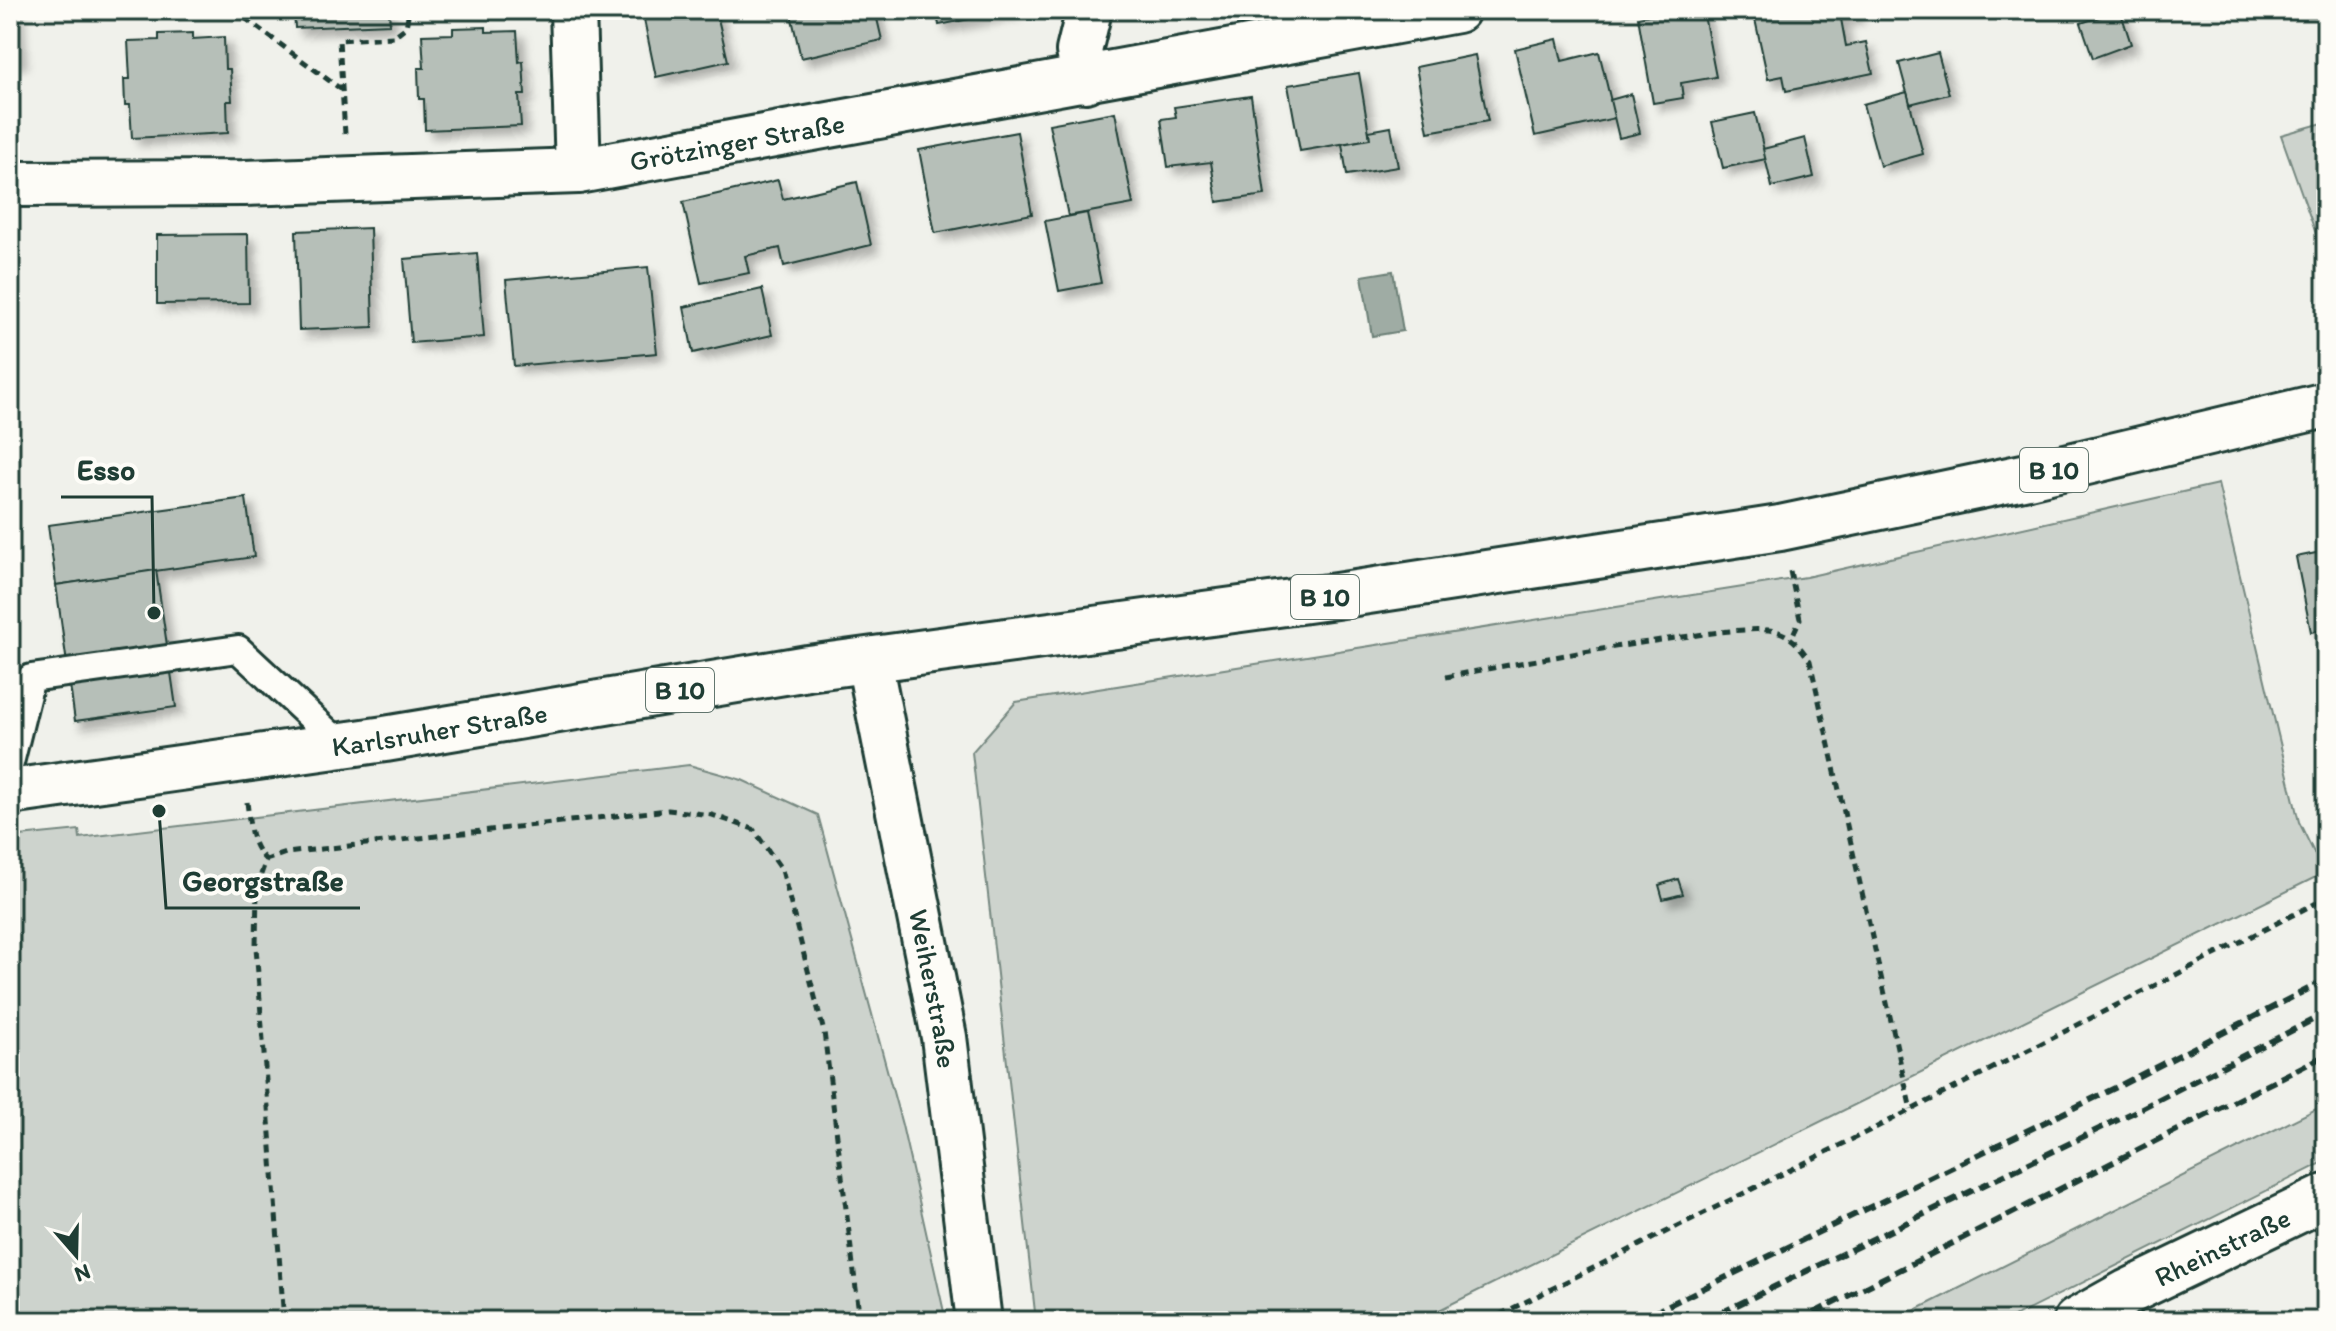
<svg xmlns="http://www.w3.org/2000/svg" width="2336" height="1331" font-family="Itim,sans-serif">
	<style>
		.green { fill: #cdd3cd; stroke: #768880; stroke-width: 2 }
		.water { fill: #9faca4; stroke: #6c8077; stroke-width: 2 }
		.building { fill: #b6bfb8; stroke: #1f3d34; stroke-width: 2; filter: url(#shadow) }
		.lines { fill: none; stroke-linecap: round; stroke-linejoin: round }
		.service-casing { stroke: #1f3d34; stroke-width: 32 }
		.minor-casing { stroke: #1f3d34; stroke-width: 50 }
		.primary-casing { stroke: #1f3d34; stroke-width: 50 }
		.path { stroke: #1f3d34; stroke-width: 5; stroke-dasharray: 8 6; stroke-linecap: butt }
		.service { stroke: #fdfcf7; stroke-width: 26 }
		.minor { stroke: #fdfcf7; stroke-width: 44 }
		.primary { stroke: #fdfcf7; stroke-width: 44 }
		.rail { stroke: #1f3d34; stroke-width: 6; stroke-dasharray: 12 6; stroke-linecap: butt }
		.labels { text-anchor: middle; stroke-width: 8; stroke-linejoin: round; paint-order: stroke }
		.shield { fill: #fdfcf7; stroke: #62766e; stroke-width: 2 }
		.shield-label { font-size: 26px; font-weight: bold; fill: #1f3d34 }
		.street-label { font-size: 28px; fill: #1f3d34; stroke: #fdfcf7 }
		.leader { fill: none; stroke: #1f3d34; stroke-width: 3 }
		.callout-dot { fill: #1f3d34; stroke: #fdfcf7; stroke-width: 3 }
		.callout-label { font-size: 30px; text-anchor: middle; font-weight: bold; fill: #1f3d34; stroke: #fdfcf7; stroke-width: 8; stroke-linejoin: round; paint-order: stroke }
	</style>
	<defs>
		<filter id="shadow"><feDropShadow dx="7" dy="7" stdDeviation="4" flood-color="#0004"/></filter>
	</defs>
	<rect width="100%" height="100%" fill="#f0f1eb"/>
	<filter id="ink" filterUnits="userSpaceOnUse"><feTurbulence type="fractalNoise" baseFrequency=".0125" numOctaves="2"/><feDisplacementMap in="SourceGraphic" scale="16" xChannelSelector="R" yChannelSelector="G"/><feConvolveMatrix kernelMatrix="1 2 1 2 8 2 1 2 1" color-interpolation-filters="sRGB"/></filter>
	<g filter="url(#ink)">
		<g class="green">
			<path d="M2326,122V262L2281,135Z"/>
			<path d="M2218,484L2299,822L2324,873L1417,1321H1036L972,752L1016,702L1806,577Z"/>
			<path d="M689,765L742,780L818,815L902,1125L946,1321H10V837L79,830L80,838Z"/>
			<path d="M2326,1104V1161L2006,1321H1894Z"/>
		</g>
		<path class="water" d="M1393,271L1403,331L1372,336L1362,276Z"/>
		<g class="building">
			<path d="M10,10H16L19,61L10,62Z"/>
			<path d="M294,10H389L390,24L295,28Z"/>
			<path d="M642,10H716L728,61L656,77Z"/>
			<path d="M790,10H875L882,40L801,58Z"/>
			<path d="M936,10H1015L939,25Z"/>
			<path d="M1674,10H1703L1716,77L1681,83L1683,98L1653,103L1638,17Z"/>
			<path d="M1753,10H1856L1857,15L1841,19L1846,46L1866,42L1873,73L1786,91L1783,76L1768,79Z"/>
			<path d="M2120,10L2131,44L2093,58L2081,23Z"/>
			<path d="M486,27V32L517,31L519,62L523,61L525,95H519L521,126L425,130L424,99H419L418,68H424L422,35L453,34V28Z"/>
			<path d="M193,33V39L224,37L225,69H230L232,101H227L228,133L132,138L130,105H125L124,79H130L128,41L159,40V34Z"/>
			<path d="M1557,39L1562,61L1599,52L1615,118L1535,136L1515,49Z"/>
			<path d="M1938,53L1949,94L1910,104L1899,63Z"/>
			<path d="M1475,55L1488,121L1428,132L1416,67Z"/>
			<path d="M1359,73L1370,139L1300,151L1288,85Z"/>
			<path d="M1907,92L1923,154L1880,166L1863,104Z"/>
			<path d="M1631,94L1640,133L1619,138L1610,100Z"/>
			<path d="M1251,96L1265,195L1217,202L1211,162L1168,167L1161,119L1176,117L1174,107Z"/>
			<path d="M1115,112L1133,204L1068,216L1049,124Z"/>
			<path d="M1755,113L1766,159L1723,168L1712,122Z"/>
			<path d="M1391,127L1398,167L1347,175L1342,144L1370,139L1369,131Z"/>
			<path d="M1017,132L1032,214L935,233L919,150Z"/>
			<path d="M1805,138L1814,177L1772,187L1763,149Z"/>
			<path d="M778,180L783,199L857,182L871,245L784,266L780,248L745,256L749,273L701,283L683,202Z"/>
			<path d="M1087,213L1101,283L1059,291L1045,221Z"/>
			<path d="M370,228L373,327L299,330L296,231Z"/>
			<path d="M248,234L249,303L157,304V235Z"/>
			<path d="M477,253L484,337L411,343L404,259Z"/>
			<path d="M648,267L657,353L514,366L506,280Z"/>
			<path d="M762,289L772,335L693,353L684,307Z"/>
			<path d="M246,498L254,557L56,585L48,525Z"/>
			<path d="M2326,551V629L2311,632L2296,557Z"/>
			<path d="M156,570L176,707L75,721L56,585Z"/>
			<path d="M1678,879L1683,894L1663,899L1659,885Z"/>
		</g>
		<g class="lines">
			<g class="service-casing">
				<path id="service" d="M10,763L31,678L238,649L341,745"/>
			</g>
			<g class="minor-casing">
				<g id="minor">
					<path d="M573,10L578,171"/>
					<path d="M1085,80L1079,51L1089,10"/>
					<path id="s1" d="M10,184L244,183L578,171L1457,10"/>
					<path id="s2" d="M869,661L944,1037L979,1321"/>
					<path id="s3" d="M2076,1321L2128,1292L2326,1197"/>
				</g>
			</g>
			<g class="primary-casing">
				<g id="primary">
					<path id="s4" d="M10,792L385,739L808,668L1336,596L1780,528L2028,476L2326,405"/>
				</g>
			</g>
			<g class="path">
				<path d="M223,10H231"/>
				<path d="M234,10L342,90"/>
				<path d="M345,134L339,40L393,37L406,27L409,10"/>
				<path d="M1790,571L1800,619L1791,639"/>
				<path d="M1446,677C1522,662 1598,649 1675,638C1701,635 1755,625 1779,632C1793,637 1802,649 1810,661L1911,1110"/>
				<path d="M247,802C250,824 249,844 266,860"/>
				<path d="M284,1321L256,947L257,886L266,860L286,853L668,810L712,815L753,829L782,870L824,1032L860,1321"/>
				<path d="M1487,1321L1911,1110L2326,898"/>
			</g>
			<use href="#service" class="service"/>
			<use href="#minor" class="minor"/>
			<use href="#primary" class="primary"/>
			<g class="rail">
				<path d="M1636,1321L2121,1085L2326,980"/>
				<path d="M1704,1321L2134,1112L2326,1013"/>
				<path d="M1798,1321L2326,1055"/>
			</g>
		</g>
	</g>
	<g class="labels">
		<g class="shield">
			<rect x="2020" y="448" width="68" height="44" rx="6"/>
			<rect x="1291" y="575" width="68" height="44" rx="6"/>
			<rect x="646" y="668" width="68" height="44" rx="6"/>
		</g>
		<g class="shield-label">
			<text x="2054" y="479">B 10</text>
			<text x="1325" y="606">B 10</text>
			<text x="680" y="699">B 10</text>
		</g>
		<g class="street-label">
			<text dy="10" stroke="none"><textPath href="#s1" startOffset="730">Grötzinger Straße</textPath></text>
			<text dy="10" stroke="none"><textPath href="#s4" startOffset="434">Karlsruher Straße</textPath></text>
			<text dy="10" stroke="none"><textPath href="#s2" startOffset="334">Weiherstraße</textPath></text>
			<text dy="10" stroke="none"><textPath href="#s3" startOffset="164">Rheinstraße</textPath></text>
		</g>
	</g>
	<path class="leader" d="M154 613L152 497H61M159 811L166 908H360"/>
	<g class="callout-dot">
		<circle cx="154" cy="613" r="8"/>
		<circle cx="159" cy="811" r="8"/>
	</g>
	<g class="callout-label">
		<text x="106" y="480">Esso</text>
		<text x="263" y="891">Georgstraße</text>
	</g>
	<rect width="2336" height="1331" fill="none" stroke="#fdfcf7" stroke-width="40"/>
	<rect x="20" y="20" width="2296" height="1291" fill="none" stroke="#1f3d34" stroke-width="3" filter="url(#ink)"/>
	<g transform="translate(76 1255) rotate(160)" stroke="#fdfcf7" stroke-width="6" paint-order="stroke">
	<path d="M0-6L14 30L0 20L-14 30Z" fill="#1f3d34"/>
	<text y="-12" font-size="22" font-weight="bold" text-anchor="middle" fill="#1f3d34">N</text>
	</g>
</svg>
